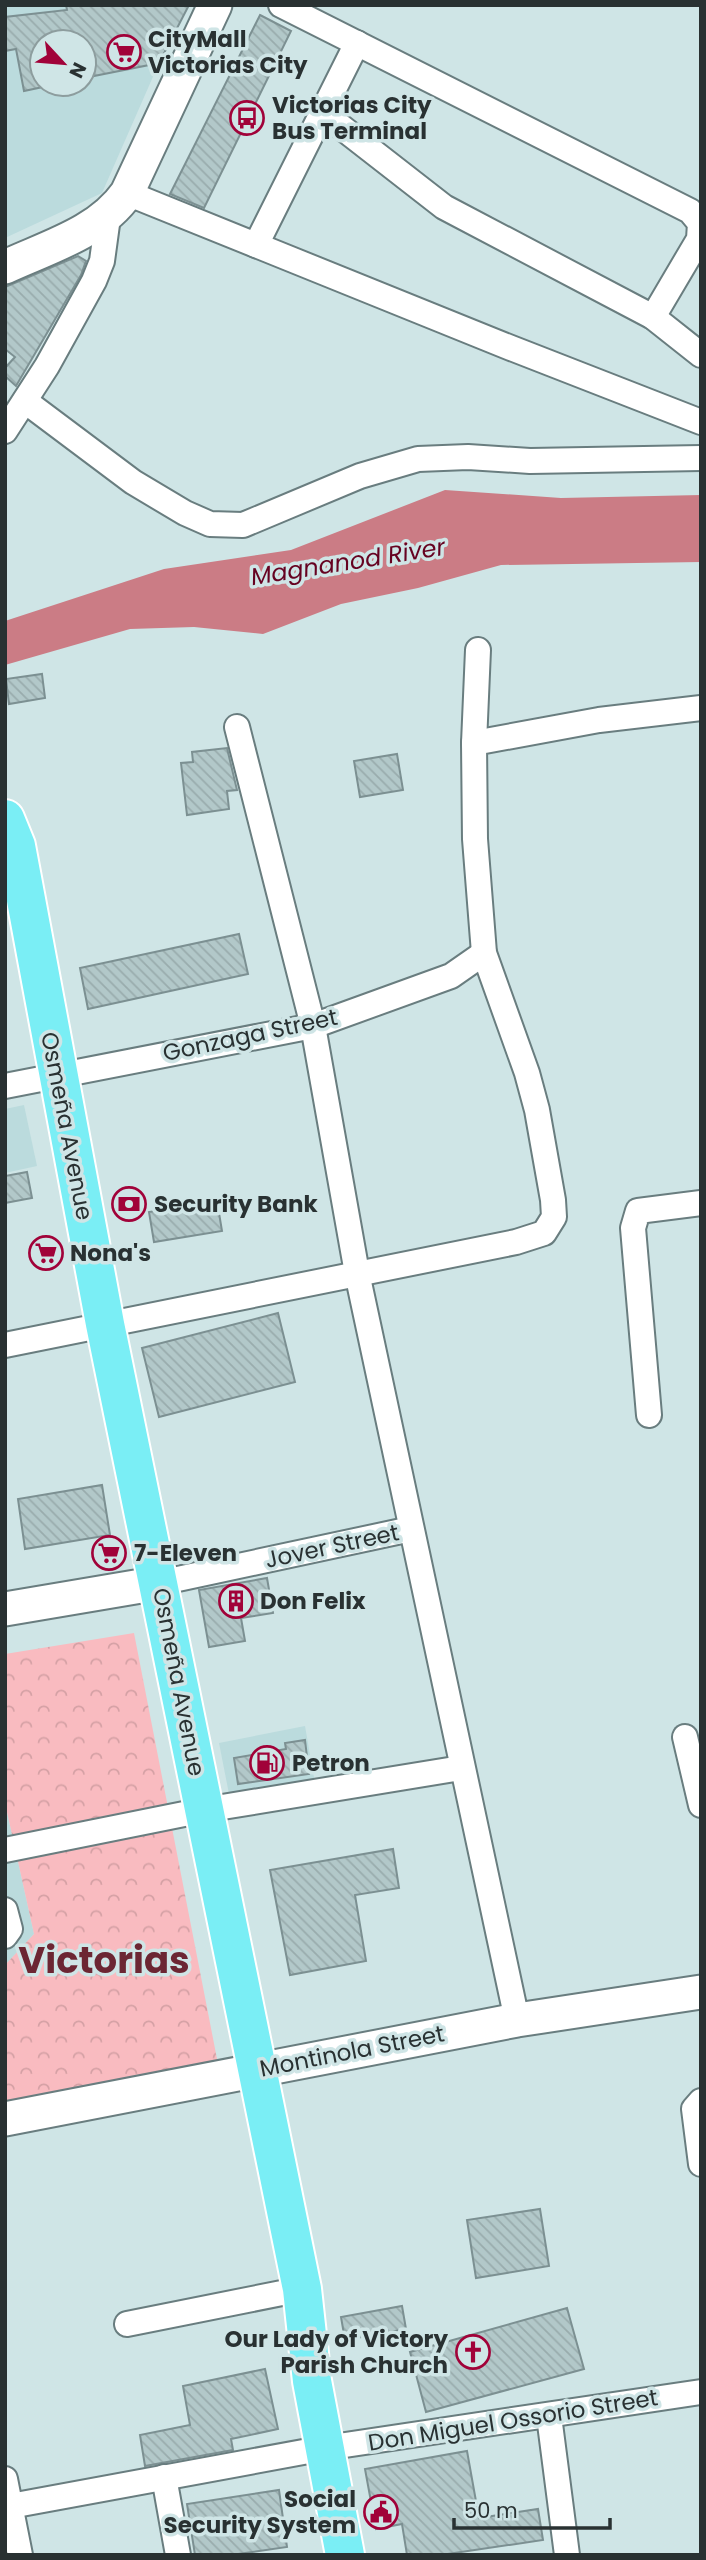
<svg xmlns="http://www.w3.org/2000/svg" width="706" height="2560" font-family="Poppins,sans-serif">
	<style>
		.built { fill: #bbdbdd; fill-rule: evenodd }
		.park { fill: url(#park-crowns) }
		.water { fill: #cb7c85 }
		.building { fill: url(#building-back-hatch); stroke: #7c9092; stroke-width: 2 }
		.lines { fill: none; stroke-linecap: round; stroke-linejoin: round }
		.street-casing { stroke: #697d7f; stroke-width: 28 }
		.secondary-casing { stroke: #697d7f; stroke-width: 37 }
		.primary-casing { stroke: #fff; stroke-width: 42 }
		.street { stroke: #fff; stroke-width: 24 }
		.secondary { stroke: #fff; stroke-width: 33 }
		.primary { stroke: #7aeef5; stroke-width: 38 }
		.labels { text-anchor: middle; stroke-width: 7; stroke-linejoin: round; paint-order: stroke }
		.poi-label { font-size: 23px; font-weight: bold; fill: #293132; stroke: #cfe5e6; text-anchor: start }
		.street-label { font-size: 23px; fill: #293132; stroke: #cfe5e6 }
		.water-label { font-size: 24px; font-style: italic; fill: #660221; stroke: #cfe5e6 }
		.town-label { font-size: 37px; font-weight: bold; fill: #6c2633; stroke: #cfe5e6 }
	</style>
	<defs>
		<pattern id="park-crowns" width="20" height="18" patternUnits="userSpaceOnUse" patternTransform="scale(1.75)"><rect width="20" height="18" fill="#f9bbc0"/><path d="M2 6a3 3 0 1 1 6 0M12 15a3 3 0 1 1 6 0" fill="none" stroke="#d5a1a5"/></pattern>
		<pattern id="building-back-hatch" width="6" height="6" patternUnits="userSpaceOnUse" patternTransform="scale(1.75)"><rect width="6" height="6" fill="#b2c8c9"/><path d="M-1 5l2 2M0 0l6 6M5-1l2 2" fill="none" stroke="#99acad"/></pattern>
	</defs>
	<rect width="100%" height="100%" fill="#cfe5e6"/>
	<g class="built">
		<path d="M5,5H189L159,63L102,193L5,238ZM42,42H84V84H42Z"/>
		<path d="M24,1105L37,1166L5,1173V1109Z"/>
		<path d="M305,1726L315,1783L230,1799L219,1743Z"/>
		<path d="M5,1803L34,1934L5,1965Z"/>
	</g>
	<path class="park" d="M134,1633L218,2064L5,2106V1965L34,1934L5,1803V1654Z"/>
	<path class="water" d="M445,490L561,498L701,495V562L501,565L418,588L341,604L263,634L194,627L130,629L5,665V621L164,569L291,550Z"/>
	<g class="building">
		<path d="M66,5H189L159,63L84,78V42H42V84H57L24,91L16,49L5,51V17L67,10Z"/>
		<path d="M260,15L291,31L204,208L170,194Z"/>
		<path d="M78,256L86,261L81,275L16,386L5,376V368L15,357L5,349V287Z"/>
		<path d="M42,674L45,698L9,704L6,679Z"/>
		<path d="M227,748L237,790L227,791L229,809L187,815L181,763L193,762L192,752Z"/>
		<path d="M397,754L403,790L360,797L354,761Z"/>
		<path d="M239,934L248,974L88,1009L80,968Z"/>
		<path d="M27,1172L32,1198L5,1203V1176Z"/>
		<path d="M217,1201L222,1231L154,1242L149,1212Z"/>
		<path d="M278,1313L295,1382L159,1417L142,1348Z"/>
		<path d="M102,1485L110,1535L25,1549L18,1499Z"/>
		<path d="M267,1578L273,1613L241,1618L245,1641L209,1647L199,1590Z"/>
		<path d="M305,1740L309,1774L238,1784L234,1758L286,1749L285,1743Z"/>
		<path d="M393,1849L399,1888L355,1895L366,1961L290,1975L270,1870Z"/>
		<path d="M540,2209L549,2266L476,2278L467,2220Z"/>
		<path d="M402,2306L406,2329L345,2340L341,2317Z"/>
		<path d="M567,2308L584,2369L426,2412L410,2352Z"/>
		<path d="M265,2369L278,2429L231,2439L233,2450L145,2466L140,2435L190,2425L183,2386Z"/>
		<path d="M467,2451L479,2518L538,2509L543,2540L441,2555H407L402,2524L376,2529L365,2469Z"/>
		<path d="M279,2490L287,2547L231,2555H195L187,2504Z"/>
	</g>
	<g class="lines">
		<g class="street-casing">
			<g id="street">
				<path d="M281,5L690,211L700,223L699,239L653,317"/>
				<path d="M322,112L444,207L653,317L701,355"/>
				<path d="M127,193L511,348L701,422"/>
				<path d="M256,245L357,43"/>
				<path d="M25,401L133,482L185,513L210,524L243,525L360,476L418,459L468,457L530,461L701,458"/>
				<path d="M5,431L47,366L94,281L102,261L108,217"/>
				<path d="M237,727L313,1026L357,1273L517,2020"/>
				<path d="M474,743L478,650"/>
				<path d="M5,1086L313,1026L451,976L484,953"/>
				<path d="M5,1345L516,1242L544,1233L554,1217L553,1200L537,1110L527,1073L484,953L475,839L474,743L599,720L701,708"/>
				<path d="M649,1415L633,1228L638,1211L701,1203"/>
				<path d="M159,1583L411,1529"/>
				<path d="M685,1737L701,1805"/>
				<path d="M5,1850L204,1810L461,1768"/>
				<path d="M5,1910L10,1929L5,1936"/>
				<path d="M701,2101L694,2109L701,2164"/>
				<path d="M127,2324L302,2289"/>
				<path d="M549,2416L567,2555"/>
				<path d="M164,2477L178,2555"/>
				<path d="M5,2479L20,2555"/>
				<path d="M5,2507L325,2448L701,2392"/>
			</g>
		</g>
		<g class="secondary-casing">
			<g id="secondary">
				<path d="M5,267C48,247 99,233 127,193L215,5"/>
				<path d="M5,1609L159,1583"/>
				<path d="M5,2119L517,2020L701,1992"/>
			</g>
		</g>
		<g class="primary-casing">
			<path id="primary" d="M5,819L16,846L105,1324L302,2289L312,2381L345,2555"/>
		</g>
		<use href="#street" class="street"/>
		<use href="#secondary" class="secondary"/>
		<use href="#primary" class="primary"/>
	</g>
	<defs>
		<g id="supermarket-ring" transform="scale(1.75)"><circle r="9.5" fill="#cfe5e6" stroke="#a10239" stroke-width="1.5"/><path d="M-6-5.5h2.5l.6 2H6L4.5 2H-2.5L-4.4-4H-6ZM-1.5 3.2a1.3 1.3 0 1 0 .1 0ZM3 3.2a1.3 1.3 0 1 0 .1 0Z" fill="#a10239"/></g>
		<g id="bus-ring" transform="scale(1.75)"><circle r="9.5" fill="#cfe5e6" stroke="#a10239" stroke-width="1.5"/><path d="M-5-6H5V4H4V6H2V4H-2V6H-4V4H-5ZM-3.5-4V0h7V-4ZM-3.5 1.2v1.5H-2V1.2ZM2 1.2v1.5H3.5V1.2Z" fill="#a10239"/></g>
		<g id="bank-ring" transform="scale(1.75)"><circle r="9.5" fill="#cfe5e6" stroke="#a10239" stroke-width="1.5"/><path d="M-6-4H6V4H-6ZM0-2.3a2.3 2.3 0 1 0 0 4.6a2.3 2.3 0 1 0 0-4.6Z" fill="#a10239"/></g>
		<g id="building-ring" transform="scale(1.75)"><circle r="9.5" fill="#cfe5e6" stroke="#a10239" stroke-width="1.5"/><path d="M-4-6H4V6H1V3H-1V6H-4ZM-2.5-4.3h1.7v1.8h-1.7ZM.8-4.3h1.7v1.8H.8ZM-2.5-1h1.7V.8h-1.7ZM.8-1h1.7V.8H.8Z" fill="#a10239"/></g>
		<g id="fuel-ring" transform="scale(1.75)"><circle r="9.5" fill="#cfe5e6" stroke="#a10239" stroke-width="1.5"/><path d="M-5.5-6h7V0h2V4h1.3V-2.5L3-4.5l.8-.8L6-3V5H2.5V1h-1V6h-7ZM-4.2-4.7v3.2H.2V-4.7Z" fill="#a10239"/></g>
		<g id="church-ring" transform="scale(1.75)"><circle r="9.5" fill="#cfe5e6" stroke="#a10239" stroke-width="1.5"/><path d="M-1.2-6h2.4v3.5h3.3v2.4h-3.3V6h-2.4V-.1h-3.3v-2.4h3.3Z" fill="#a10239"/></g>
		<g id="civic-ring" transform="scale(1.75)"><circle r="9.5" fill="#cfe5e6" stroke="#a10239" stroke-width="1.5"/><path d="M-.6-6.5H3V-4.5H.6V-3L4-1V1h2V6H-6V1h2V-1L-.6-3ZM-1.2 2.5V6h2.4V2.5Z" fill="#a10239"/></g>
	</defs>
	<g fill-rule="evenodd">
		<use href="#supermarket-ring" x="124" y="52"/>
		<use href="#bus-ring" x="247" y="118"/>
		<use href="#bank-ring" x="129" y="1204"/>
		<use href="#supermarket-ring" x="46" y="1253"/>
		<use href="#supermarket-ring" x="109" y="1553"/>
		<use href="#building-ring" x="236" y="1601"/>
		<use href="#fuel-ring" x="267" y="1763"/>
		<use href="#church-ring" x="473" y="2352"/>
		<use href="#civic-ring" x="381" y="2512"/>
	</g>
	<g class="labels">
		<g class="poi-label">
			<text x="148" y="47">CityMall<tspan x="148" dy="26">Victorias City</tspan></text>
			<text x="272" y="113">Victorias City<tspan x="272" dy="26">Bus Terminal</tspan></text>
			<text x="154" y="1212">Security Bank</text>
			<text x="70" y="1261">Nona's</text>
			<text x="134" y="1561">7-Eleven</text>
			<text x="260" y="1609">Don Felix</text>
			<text x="292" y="1771">Petron</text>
			<text x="448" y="2347" text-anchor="end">Our Lady of Victory<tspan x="448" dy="26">Parish Church</tspan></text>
			<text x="356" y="2507" text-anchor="end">Social<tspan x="356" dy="26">Security System</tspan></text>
		</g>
		<g class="street-label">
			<text transform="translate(250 1035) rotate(-12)" y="8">Gonzaga Street</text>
			<text transform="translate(67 1126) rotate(79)" y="8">Osmeña Avenue</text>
			<text transform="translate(332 1546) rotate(-12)" y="8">Jover Street</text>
			<text transform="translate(179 1682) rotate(79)" y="8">Osmeña Avenue</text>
			<text transform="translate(352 2051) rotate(-11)" y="8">Montinola Street</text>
			<text transform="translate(513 2420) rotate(-9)" y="8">Don Miguel Ossorio Street</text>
		</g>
		<g class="water-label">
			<text transform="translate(348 562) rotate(-9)" y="8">Magnanod River</text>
		</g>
		<g class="town-label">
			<text x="104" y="1973">Victorias</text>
		</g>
	</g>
	<rect width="706" height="2560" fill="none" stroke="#293132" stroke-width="14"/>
	<g transform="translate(63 63) rotate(116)"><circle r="33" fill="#cfe5e6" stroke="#8d9d9e" stroke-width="2"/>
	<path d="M0-5L12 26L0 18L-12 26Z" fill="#a10239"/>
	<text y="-10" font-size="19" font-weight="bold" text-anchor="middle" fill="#293132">N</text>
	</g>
	<path d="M454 2518v10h156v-10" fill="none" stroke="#293132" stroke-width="3.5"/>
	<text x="464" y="2518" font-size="21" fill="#293132" stroke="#cfe5e6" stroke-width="5" paint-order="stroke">50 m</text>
</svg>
